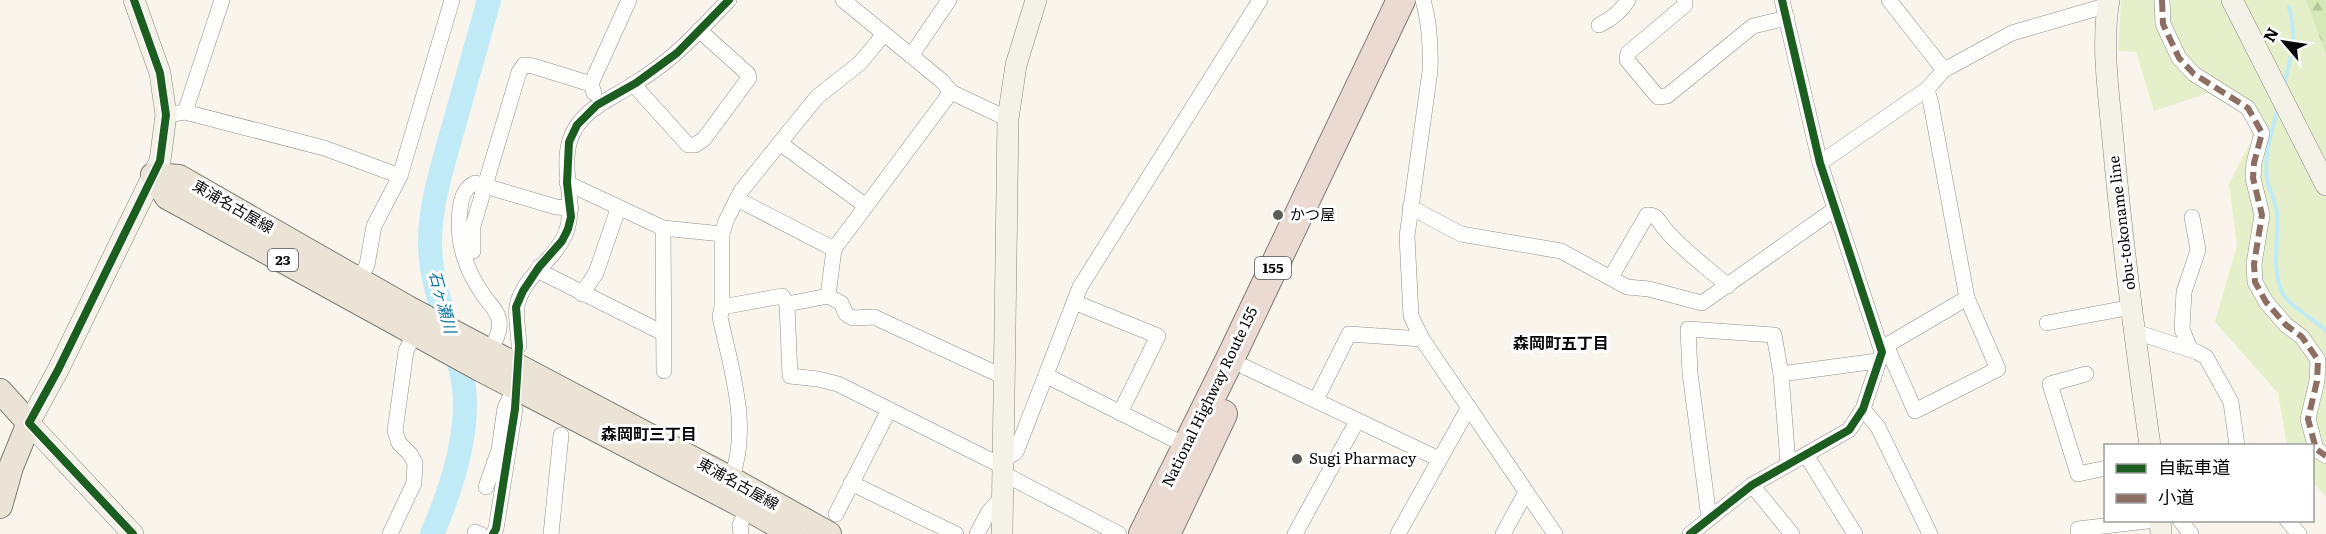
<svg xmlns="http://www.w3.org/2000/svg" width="2326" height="534" font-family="Literata,'Noto Sans JP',serif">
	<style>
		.grass { fill: #e5f0ca }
		.forest { fill: url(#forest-firs) }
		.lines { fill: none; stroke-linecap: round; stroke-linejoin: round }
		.stream { stroke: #bfeaf6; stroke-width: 4 }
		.river { stroke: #bfeaf6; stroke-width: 24 }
		.street-casing { stroke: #918f8b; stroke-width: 16 }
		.secondary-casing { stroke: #888682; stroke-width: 22 }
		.primary-casing { stroke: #7e7d78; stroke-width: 26 }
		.highway-casing { stroke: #7e7d78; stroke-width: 30 }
		.street { stroke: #fefefc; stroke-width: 15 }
		.secondary { stroke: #f4f1e6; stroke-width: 21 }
		.primary { stroke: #ebe3d5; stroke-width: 24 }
		.highway { stroke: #eadad1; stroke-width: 28 }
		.quiet { stroke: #8d6e63; stroke-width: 6; stroke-dasharray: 12 6; stroke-linecap: butt }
		.cycleway-casing { stroke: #fff; stroke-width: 11 }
		.cycleway { stroke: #1b5e20; stroke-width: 8 }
		.poi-dot { fill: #5d5c58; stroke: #fff; stroke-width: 2 }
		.labels { text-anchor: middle; stroke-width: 6; stroke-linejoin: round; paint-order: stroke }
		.shield { fill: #fff; stroke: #535353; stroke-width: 1.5 }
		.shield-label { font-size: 14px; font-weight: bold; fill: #090909 }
		.street-label { font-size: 15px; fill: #090909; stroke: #fff }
		.poi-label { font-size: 15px; fill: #090909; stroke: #fff; text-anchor: start }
		.water-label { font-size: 16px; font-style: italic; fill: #0c73a2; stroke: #fff }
		.neighbourhood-label { font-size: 16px; font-weight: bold; fill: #090909; stroke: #fff }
	</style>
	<defs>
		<pattern id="forest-firs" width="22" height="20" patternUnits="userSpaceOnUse" patternTransform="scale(1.5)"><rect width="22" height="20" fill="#d6e8b7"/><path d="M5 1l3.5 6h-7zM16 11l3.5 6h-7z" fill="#b6c69c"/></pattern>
	</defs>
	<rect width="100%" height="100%" fill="#f9f5ec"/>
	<path class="grass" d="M2121,0H2326V497L2313,482L2312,446L2287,445L2278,393L2215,322L2237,246L2229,184L2252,139L2249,117L2208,93L2154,111L2136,52L2118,51Z"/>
	<path class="forest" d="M2306,0H2326V53L2325,51Z"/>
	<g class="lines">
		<g class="stream">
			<path d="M2284,85C2292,54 2297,39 2289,7"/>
			<path d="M2278,107C2272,131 2262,159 2268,184C2271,194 2277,204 2277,214C2279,240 2271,267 2282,292C2288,305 2314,319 2326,331"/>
		</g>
		<path class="river" d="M432,534C452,488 473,426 462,375C452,332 430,288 430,243C430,205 442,168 452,132C464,88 477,44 489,0"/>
		<g class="street-casing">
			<g id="street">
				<path d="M843,0L942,81L951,92L1008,119"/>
				<path d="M1423,0C1430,24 1431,46 1430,71L1407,236L1411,316L1422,339L1555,534"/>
				<path d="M1684,0L1685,5L1628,53L1627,60L1658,97L1667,96L1753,26L1787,18"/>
				<path d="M1889,0L1944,70"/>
				<path d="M2162,0L2163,24L2179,58L2194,74L2248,108L2262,133L2254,163L2253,178L2262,215L2254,264L2255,282L2266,302L2286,325L2302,337L2318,360L2317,381L2308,419L2316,449L2326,456"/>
				<path d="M1599,25C1612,19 1621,12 1628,0"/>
				<path d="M911,56L949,0"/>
				<path d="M633,84L688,145H695L704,139L749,78L748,74L699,30"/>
				<path d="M594,93L591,84L629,0"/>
				<path d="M185,112L222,0"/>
				<path d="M166,115L185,112L324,148L400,176"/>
				<path d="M781,144L866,206"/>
				<path d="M1820,163L1927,89L1944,70L2012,33L2108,5"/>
				<path d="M567,183L663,228L722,234"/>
				<path d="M737,199L834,249"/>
				<path d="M1410,207L1461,234L1561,251L1627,287L1649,289L1702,303L1835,209"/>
				<path d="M663,228L664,371"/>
				<path d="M473,251V226L519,72L524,65L533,66L591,84"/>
				<path d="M539,267L545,274L663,333"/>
				<path d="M1611,277L1647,215C1656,214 1659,221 1664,228C1682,250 1707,267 1728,286"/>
				<path d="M359,280L367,265L374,226L400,176L452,0"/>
				<path d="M582,294L596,273L617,212L616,206"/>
				<path d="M828,296L841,303L846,314L853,318L874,317L1004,377"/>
				<path d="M1074,302L1158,336L1120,413"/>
				<path d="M787,304L828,296L834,249L951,92"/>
				<path d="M722,307L782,296L787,304L790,376L818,379L838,384L1004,467"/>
				<path d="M2047,323L2132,307"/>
				<path d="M2136,332L2197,352L2206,357L2231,402L2237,446"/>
				<path d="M1886,345L1915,411L1998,369L1967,298"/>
				<path d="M519,346C519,336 515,314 517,306C523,276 554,261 565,235C578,204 560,172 570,140C580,109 612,99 637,82C651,73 665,63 677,52C695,36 712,17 729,0"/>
				<path d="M1882,348L1967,298L1931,104L1927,89"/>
				<path d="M2190,349L2182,329L2184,292L2198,250L2192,217"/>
				<path d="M489,351C495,341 501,332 499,320C497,309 488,303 482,293C465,269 456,239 460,210C461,198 464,188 475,183L556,207L571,208"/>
				<path d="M1245,367L1439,459"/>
				<path d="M1781,374L1877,361"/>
				<path d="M2086,374L2050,384L2078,474L2106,468"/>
				<path d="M1047,376L1187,446"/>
				<path d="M1316,400L1349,334L1422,339"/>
				<path d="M1863,409L1878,427L1930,534"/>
				<path d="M1806,455L1855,534"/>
				<path d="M1003,460L1016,452L1080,287L1260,0"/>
				<path d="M1004,474L1119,534"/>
				<path d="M731,479C751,429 731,368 720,317L722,307V234L726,221L741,191L817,97L860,63L884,34"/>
				<path d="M851,483L956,534"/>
				<path d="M1752,485L1792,534"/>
				<path d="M486,487L499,450L505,408L515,387"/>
				<path d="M836,514L889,410"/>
				<path d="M1709,518L1690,373L1688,329L1774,335L1781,374L1788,463"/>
				<path d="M2180,520L2191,534"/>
				<path d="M2287,520L2299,534"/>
				<path d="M475,532L480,534"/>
				<path d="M390,534L414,483L415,463L410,454L399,443L395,431L406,351L415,332"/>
				<path d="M493,534L496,529L515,409"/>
				<path d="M551,534L561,435"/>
				<path d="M741,534L740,525L747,508"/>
				<path d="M977,534L988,513L1003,496"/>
				<path d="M1295,534L1357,421"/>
				<path d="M1398,534L1469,407"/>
				<path d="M1503,534L1526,492"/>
				<path d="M1690,534L1752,485L1849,430L1863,409L1882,352L1820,163L1782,0"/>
				<path d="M2078,534V529L2156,520"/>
			</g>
		</g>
		<g class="secondary-casing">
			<g id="secondary">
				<path d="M2109,0C2101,46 2109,95 2113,141C2122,243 2136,344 2150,446"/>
				<path d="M2232,0L2326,185"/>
				<path d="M2160,520L2161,534"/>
				<path d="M133,534L29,423L58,370L160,161L166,115L160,73L134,0"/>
				<path d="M1002,534L1008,119L1016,65L1036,0"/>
			</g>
		</g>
		<g class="primary-casing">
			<g id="primary">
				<path d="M153,175L179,177L408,308L731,479L829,534"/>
				<path d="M153,175L167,197L480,369L747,508L792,534"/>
				<path d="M0,391L29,423L11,467L0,506"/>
			</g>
		</g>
		<g class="highway-casing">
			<g id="highway">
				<path d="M1143,534L1230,359L1401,0"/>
				<path d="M1166,534L1223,414"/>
			</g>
		</g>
		<use href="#street" class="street"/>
		<use href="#secondary" class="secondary"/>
		<use href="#primary" class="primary"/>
		<use href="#highway" class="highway"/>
		<path class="quiet" d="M2162,0L2163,24L2179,58L2194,74L2248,108L2262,133L2254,163L2253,178L2262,215L2254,264L2255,282L2266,302L2286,325L2302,337L2318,360L2317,381L2308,419L2316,449L2326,456"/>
		<g class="cycleway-casing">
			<g id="cycleway">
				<path d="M133,534L29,423L58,370L160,161L166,115L160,73L134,0"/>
				<path d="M493,534L496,529L515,409L519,346L516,307L523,291L539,267L562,241L568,229L571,217L567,183L569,142L577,125L597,105L636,83L677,53L729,0"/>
				<path d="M1690,534L1752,485L1849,430L1863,409L1882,352L1820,163L1782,0"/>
			</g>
		</g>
		<use href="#cycleway" class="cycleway"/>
	</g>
	<g class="poi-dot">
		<circle cx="1278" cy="215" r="6"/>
		<circle cx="1297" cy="459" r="6"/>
	</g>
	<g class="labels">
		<g class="shield">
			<rect x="268" y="249" width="30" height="22" rx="4.5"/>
			<rect x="1255" y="257" width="36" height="22" rx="4.5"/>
		</g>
		<g class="shield-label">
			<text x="283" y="265">23</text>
			<text x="1273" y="273">155</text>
		</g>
		<g class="street-label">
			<text transform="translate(233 207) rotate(30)" y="5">東浦名古屋線</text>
			<text transform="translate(2122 223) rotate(-97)" y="5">obu-tokoname line</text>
			<text transform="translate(1210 397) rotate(-64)" y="5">National Highway Route 155</text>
			<text transform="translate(738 484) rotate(29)" y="5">東浦名古屋線</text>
		</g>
		<g class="poi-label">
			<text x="1290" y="220">かつ屋</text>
			<text x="1309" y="464">Sugi Pharmacy</text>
		</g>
		<g class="water-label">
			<text transform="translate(443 302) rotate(75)" y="6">石ヶ瀬川</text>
		</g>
		<g class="neighbourhood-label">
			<text x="1561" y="349">森岡町五丁目</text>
			<text x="649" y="440">森岡町三丁目</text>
		</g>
	</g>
	<rect x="2104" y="444" width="210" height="78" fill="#ffffff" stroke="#9d9d9d" stroke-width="1.5"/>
	<rect x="2116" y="464" width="30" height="9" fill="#1b5e20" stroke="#9d9d9d" stroke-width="1.5"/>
	<text x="2158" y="474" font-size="18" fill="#090909">自転車道</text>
	<rect x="2116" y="494" width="30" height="9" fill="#8d6e63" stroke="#9d9d9d" stroke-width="1.5"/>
	<text x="2158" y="504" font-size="18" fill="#090909">小道</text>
	<g transform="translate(2284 42) rotate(299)" stroke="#ffffff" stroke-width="4.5" paint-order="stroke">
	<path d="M0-4.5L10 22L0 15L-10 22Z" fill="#090909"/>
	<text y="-9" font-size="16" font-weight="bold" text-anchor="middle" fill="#090909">N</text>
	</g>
</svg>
